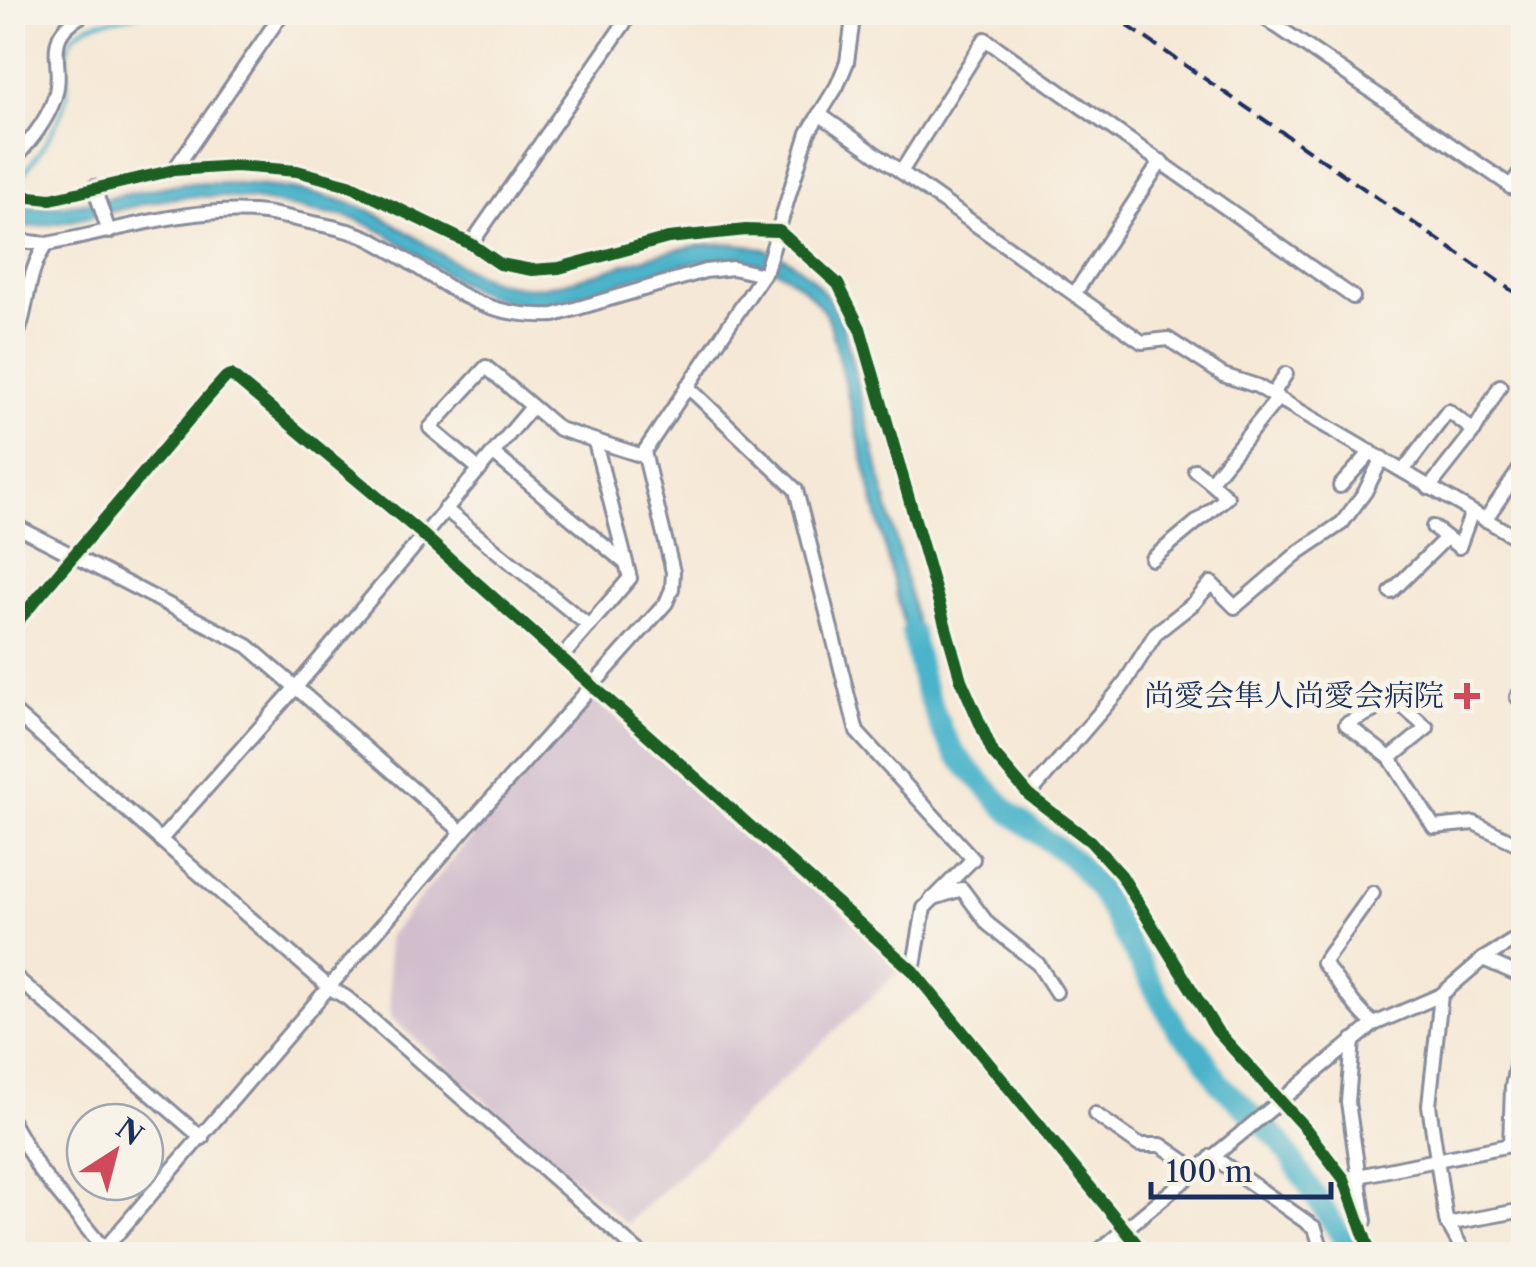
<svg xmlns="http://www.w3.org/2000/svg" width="1536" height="1267" font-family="'Libre Caslon Text','Noto Serif JP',serif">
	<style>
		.industrial { fill: #d1bdcc }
		.water { fill: #4cb4ca; stroke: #347294; stroke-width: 2.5 }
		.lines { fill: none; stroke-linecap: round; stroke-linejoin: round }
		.stream { stroke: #4cb4ca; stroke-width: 4 }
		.river { stroke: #4cb4ca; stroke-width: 22 }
		.minor-casing { stroke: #888c9a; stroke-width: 18 }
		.minor { stroke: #fff; stroke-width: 12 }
		.rail { stroke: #1b2f5e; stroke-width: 4; stroke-dasharray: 15 8; stroke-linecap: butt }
		.cycleway-casing { stroke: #f7f3e8; stroke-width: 19 }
		.cycleway { stroke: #1b5e20; stroke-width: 12 }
		.poi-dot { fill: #d1495b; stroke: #f7f3e8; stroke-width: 4 }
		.labels { text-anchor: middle; stroke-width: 10; stroke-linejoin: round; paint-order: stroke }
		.poi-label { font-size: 30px; fill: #1b2f5e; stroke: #f7f3e8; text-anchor: end }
	</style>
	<rect width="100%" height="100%" fill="#f7f3e8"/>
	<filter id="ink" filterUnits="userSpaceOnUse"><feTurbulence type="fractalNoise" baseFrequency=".01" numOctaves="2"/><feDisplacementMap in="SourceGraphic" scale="20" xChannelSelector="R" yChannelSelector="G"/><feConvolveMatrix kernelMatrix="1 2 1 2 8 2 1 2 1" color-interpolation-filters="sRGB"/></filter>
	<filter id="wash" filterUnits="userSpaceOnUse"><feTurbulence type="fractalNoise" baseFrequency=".0048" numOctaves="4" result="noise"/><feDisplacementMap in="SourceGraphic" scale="40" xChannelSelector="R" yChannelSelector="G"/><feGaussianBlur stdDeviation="2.25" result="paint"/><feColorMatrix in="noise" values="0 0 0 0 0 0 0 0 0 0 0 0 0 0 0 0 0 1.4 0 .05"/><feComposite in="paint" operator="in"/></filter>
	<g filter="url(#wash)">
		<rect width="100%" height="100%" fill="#f6e8d6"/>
		<path class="industrial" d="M590,695L905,966L626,1224L391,1018L387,938Z"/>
		<path class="water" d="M185,183C248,183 314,186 372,212C426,237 465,284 527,287C547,288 568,281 587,276C654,257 735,219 797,266C818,282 833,302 843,326L922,645L918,662H915L903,621L830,323C821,304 807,290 790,278C731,236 647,276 585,294C566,300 547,306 526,304C450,298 413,236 350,218C341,215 330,215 320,213C270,202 214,190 162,200C112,210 64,226 13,228L12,206C71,212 128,192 185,183Z"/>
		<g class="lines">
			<path class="stream" d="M14,187C34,160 57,131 66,99C73,76 57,49 78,32C97,16 124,22 145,12"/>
			<path class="river" d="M912,633L923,683L942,731L956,755L1010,813L1075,861L1099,890L1178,1031L1199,1050L1219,1083L1279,1140L1353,1254"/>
		</g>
	</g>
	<g filter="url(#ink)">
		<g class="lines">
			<g class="minor-casing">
				<g id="minor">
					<path d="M1256,12L1524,195"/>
					<path d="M1274,25L1283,12"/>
					<path d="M819,114L1142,342L1168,339L1223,375L1257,386L1524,542"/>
					<path d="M12,162C27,144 45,124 53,102C69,61 35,39 88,12"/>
					<path d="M174,170L283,12"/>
					<path d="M901,172L985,39L1353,297"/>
					<path d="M94,187L109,232"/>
					<path d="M1510,187L1524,167"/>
					<path d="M12,191L19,196L51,199L174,170L236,166L297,171L349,185L471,244L500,264L532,270L559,268L668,238L746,230L779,231L838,284L860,328L961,680L993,753L1029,795L1090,841L1121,875L1217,1031L1305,1128L1344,1179L1370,1252"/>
					<path d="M12,240L47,244"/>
					<path d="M471,244L632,12"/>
					<path d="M1075,293L1161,161"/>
					<path d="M12,346C30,313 24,273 47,244C117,231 192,205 264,213C279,215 295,219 309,222C328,226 351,230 368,238C437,272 468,319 554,315L705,271L733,268L763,275"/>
					<path d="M687,386L796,490L857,732L973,859L924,908L913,971"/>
					<path d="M1272,395L1286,374"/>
					<path d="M495,455L625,563"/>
					<path d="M480,470L430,428L486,367L559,429L643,456"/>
					<path d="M1195,470L1210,482"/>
					<path d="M1403,471L1448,411L1474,431"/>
					<path d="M1340,486L1371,452"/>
					<path d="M1429,488L1474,431L1500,386"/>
					<path d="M445,509L589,626"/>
					<path d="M1485,520L1524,463"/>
					<path d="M12,524L248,646L462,832"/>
					<path d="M1433,527L1459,547L1471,514"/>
					<path d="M1152,559L1227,497L1210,482L1278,398"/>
					<path d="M1391,592L1446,538"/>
					<path d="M12,628L208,397L226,377L231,375L422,534L913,971L1145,1254"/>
					<path d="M561,658L630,578L595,442"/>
					<path d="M1517,697L1524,688"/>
					<path d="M12,710L330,988L347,998L641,1254"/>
					<path d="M1390,758L1427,728L1395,700L1346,724L1390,758L1434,827L1474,823L1524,847"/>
					<path d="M1029,795L1122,687L1156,633L1194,603L1211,583L1235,607L1299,552L1342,523L1365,492L1382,458"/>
					<path d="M162,838L297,686L532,407"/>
					<path d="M1373,893L1323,963C1341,984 1353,1007 1374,1024"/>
					<path d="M931,899L962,889L988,924L1038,964L1056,992"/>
					<path d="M1483,959L1524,977"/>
					<path d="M12,974L202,1138"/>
					<path d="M1441,995L1429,1105L1446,1220L1465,1254"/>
					<path d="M1353,1040L1348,1102L1365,1221"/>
					<path d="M1095,1114L1139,1145H1161L1197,1170"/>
					<path d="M12,1122L40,1171L108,1254"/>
					<path d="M1510,1145L1512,1087L1524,1022"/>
					<path d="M1212,1156L1315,1228L1323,1254"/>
					<path d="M1349,1178L1510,1145H1524"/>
					<path d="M1447,1224L1524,1210"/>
					<path d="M100,1254L462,832L666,603L672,589L673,572L644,452L766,270L808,133L837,86L847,62L854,12"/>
					<path d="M1095,1254L1374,1024L1441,995L1483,959L1524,934"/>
				</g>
			</g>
			<use href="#minor" class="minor"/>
			<path class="rail" d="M1108,12L1524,299"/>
			<g class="cycleway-casing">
				<g id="cycleway">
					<path d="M12,191L19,196L51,199L174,170L236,166L297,171L349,185L471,244L500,264L532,270L559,268L668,238L746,230L779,231L838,284L860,328L961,680L993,753L1029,795L1090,841L1121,875L1217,1031L1305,1128L1344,1179L1370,1252"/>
					<path d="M12,628L208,397L226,377L231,375L422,534L913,971L1145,1254"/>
				</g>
			</g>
			<use href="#cycleway" class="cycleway"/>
		</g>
	</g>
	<path class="poi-dot" d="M1462 681h10v10h10v10h-10v10h-10v-10h-10v-10h10z"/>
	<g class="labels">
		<g class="poi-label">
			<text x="1444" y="706">尚愛会隼人尚愛会病院</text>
		</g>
	</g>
	<rect width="1536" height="1267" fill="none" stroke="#f7f3e8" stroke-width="50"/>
	<g transform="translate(115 1152) rotate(36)"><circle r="48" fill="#f7f3e8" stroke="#9fa5b1" stroke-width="2.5"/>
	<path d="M0-8L18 38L0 25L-18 38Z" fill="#d1495b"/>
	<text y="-15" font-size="28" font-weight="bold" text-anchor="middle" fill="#1b2f5e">N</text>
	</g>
	<path d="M1151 1182v15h180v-15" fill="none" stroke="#1b2f5e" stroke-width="5"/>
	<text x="1166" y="1182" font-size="30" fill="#1b2f5e" stroke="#f7f3e8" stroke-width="8" paint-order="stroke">100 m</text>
</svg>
